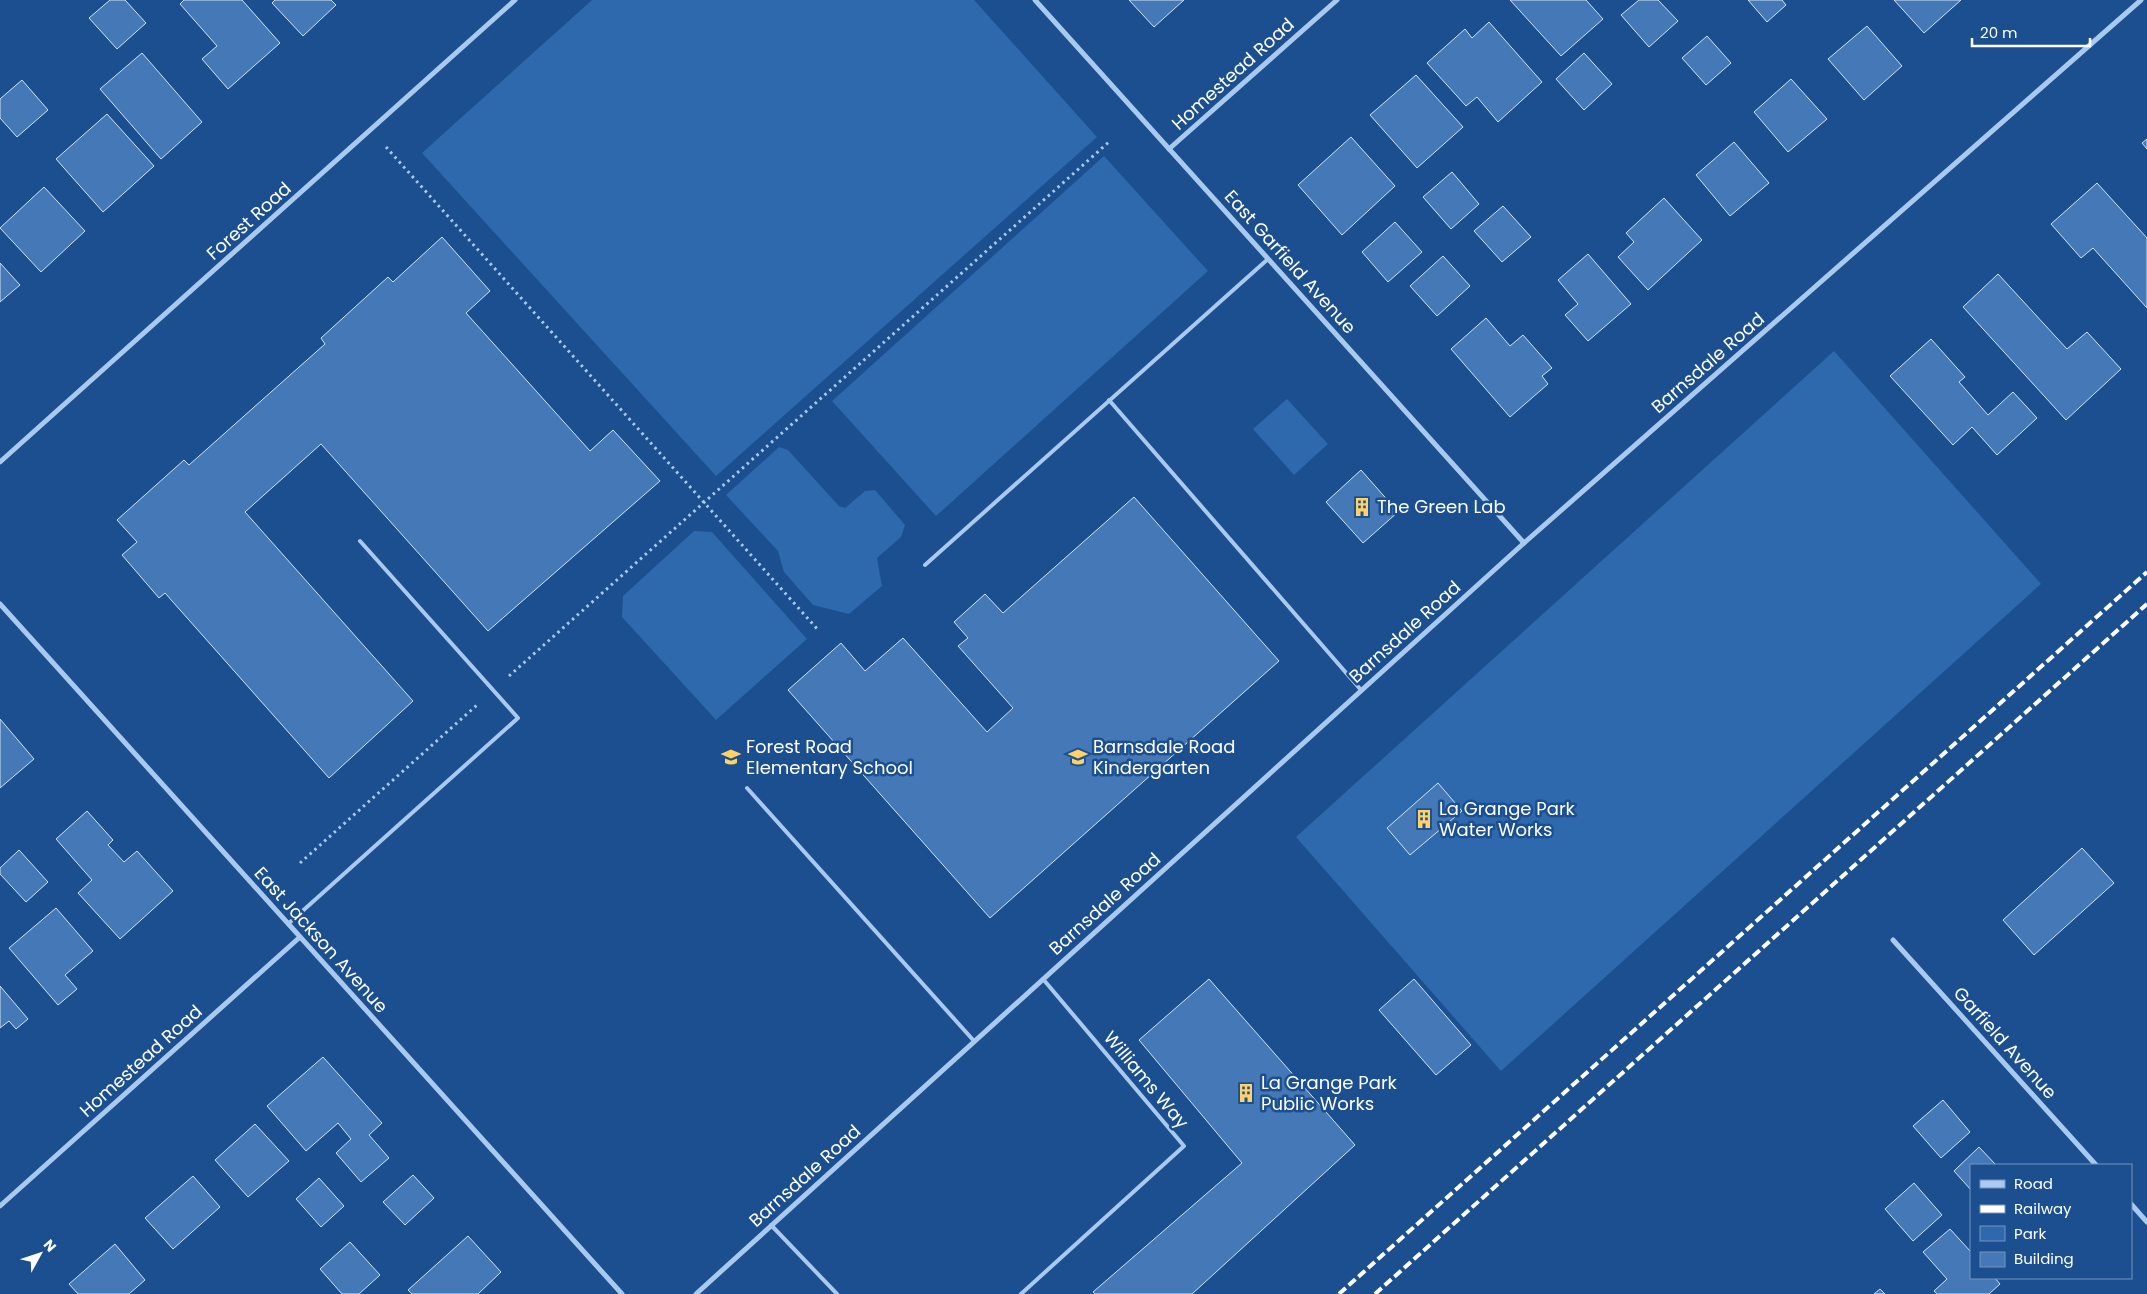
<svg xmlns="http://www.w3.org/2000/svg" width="2147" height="1294" font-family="Poppins,sans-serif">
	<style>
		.green { fill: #2e69ad }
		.building { fill: #4478b7; stroke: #cfe3fa }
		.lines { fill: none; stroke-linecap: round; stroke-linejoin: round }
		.path { stroke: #a9c9ee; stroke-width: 3; stroke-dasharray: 2.5 4; stroke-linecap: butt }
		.lane { stroke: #a9c9ee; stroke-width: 4 }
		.street { stroke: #a9c9ee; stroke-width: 5 }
		.rail { stroke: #fff; stroke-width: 4; stroke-dasharray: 9 4; stroke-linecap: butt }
		.labels { text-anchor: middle; stroke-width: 5; stroke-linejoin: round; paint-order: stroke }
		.street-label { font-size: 18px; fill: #fff; stroke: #1b4f8f }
		.poi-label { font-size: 18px; fill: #fff; stroke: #1b4f8f; text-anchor: start }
	</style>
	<rect width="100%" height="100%" fill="#1b4f8f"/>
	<g class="green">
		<path d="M592,0H974L1097,137L716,476L422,153Z"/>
		<path d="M1104,156L1208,271L936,516L832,401Z"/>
		<path d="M1834,351L2041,584L1501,1071L1296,837Z"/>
		<path d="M1287,399L1328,444L1294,475L1253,429Z"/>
		<path d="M779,447L788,450L839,506L845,508L865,491L875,490L905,525L901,537L877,558L882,586L849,614L813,605L784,572L778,551L726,495Z"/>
		<path d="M694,531L712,532L807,639L716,720L622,617L623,596Z"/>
	</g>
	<g class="building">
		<path d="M110,0H125L146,23L117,49L89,18Z"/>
		<path d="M184,0H242L280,43L228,89L202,59L217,46L180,4Z"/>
		<path d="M275,0H331L336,5L303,36L272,3Z"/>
		<path d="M1129,0H1184L1154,27Z"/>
		<path d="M1510,0H1586L1603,19L1561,56Z"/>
		<path d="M1639,0H1658L1678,21L1649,47L1621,15Z"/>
		<path d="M1748,0H1782L1786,5L1767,22Z"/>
		<path d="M1894,0H1961L1924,33Z"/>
		<path d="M1489,22L1542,82L1498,122L1477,97L1466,106L1427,63L1465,29L1472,38Z"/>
		<path d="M1867,26L1902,66L1864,100L1828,59Z"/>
		<path d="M1707,36L1731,63L1706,85L1682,58Z"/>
		<path d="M142,53L202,122L161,159L100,89Z"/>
		<path d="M1584,53L1612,84L1584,110L1556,79Z"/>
		<path d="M1416,75L1463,127L1417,168L1370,115Z"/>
		<path d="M1791,79L1827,119L1788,152L1754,112Z"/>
		<path d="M22,80L48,110L17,137L0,118V99Z"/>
		<path d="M107,114L154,166L103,212L56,159Z"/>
		<path d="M1351,137L1395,186L1342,235L1298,185Z"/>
		<path d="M2147,139V149L2142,143Z"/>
		<path d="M1734,142L1769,183L1730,216L1696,175Z"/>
		<path d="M1452,172L1479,204L1451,229L1423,197Z"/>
		<path d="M2097,183L2147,238V308L2093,248L2081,258L2051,224Z"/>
		<path d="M44,187L85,231L41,272L0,228Z"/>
		<path d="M1664,198L1702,240L1648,290L1618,257L1634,242L1626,233Z"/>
		<path d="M1503,206L1531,237L1502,262L1474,231Z"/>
		<path d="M1395,222L1422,252L1388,282L1362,252Z"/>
		<path d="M442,237L490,291L466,313L590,451L613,430L660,481L488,631L321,444L245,512L413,701L329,778L165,593L159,598L122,555L137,542L117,520L184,460L189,465L325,344L321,338L388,277L393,282Z"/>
		<path d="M1588,254L1631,304L1588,341L1565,315L1578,304L1558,280Z"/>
		<path d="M1443,256L1470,286L1437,316L1410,286Z"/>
		<path d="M0,263L20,285L0,302Z"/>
		<path d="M1998,274L2067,349L2087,332L2121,369L2066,420L1963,307Z"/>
		<path d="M1486,318L1510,346L1523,335L1552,368L1542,376L1548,384L1510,417L1451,349Z"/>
		<path d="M1931,339L1965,377L1959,382L1988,415L2013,392L2037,418L1997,455L1972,427L1953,445L1890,376Z"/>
		<path d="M1361,470L1398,512L1363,543L1326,502Z"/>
		<path d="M1134,497L1279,661L990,918L788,690L841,643L865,671L903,638L987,732L1013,708L958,646L968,638L954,622L985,594L1003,613Z"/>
		<path d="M0,719L34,759L0,788Z"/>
		<path d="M1438,783L1462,811L1410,855L1387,828Z"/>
		<path d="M87,811L113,840L108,845L124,862L137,851L173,891L120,939L78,893L92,880L56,839Z"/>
		<path d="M2082,848L2114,883L2034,955L2003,920Z"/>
		<path d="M19,850L48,882L26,902L0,874V868Z"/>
		<path d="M56,908L93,951L65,975L77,989L58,1005L9,948Z"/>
		<path d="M1209,979L1355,1145L1192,1294H1095L1093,1292L1242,1163L1139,1040Z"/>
		<path d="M1414,979L1471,1045L1436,1075L1379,1010Z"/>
		<path d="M0,986L28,1019L16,1029L9,1021L0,1028Z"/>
		<path d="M323,1057L382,1123L369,1135L389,1158L361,1182L336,1153L351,1139L338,1123L306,1151L267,1106Z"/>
		<path d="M1943,1100L1970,1132L1941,1158L1913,1126Z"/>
		<path d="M255,1124L289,1161L248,1197L215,1160Z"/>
		<path d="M1979,1147L1996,1165H1971V1190L1954,1171Z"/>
		<path d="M413,1175L434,1198L405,1225L383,1202Z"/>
		<path d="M193,1176L220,1207L173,1249L145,1218Z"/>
		<path d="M319,1178L344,1206L321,1227L296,1199Z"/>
		<path d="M1914,1183L1942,1215L1913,1241L1885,1209Z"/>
		<path d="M1950,1229L1971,1252V1278H1995L2000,1284L1989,1294H1937L1934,1291L1947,1279L1923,1252Z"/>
		<path d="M468,1236L501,1272L478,1294H412L408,1290Z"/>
		<path d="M350,1242L380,1275L359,1294H342L320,1269Z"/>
		<path d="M115,1244L145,1280L129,1294H78L69,1284Z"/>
		<path d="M1880,1289L1885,1294H1874Z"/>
	</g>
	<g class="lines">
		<g class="path">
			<path d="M386,147L819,631"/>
			<path d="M509,676L1110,141"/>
			<path d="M300,863L477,705"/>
		</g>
		<g class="lane">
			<path d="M1109,400L1361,690"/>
			<path d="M925,565L1268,259"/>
			<path d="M747,788L974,1041"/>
			<path d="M288,924L518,718L360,541"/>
			<path d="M771,1225L837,1294"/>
			<path d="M1021,1294L1184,1146L1043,979"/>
		</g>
		<g class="street">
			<path d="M1035,0L1524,543"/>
			<path d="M1169,149L1337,0"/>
			<path d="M0,462L515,0"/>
			<path d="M0,604L622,1294"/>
			<path d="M1893,940L2096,1165"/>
			<path d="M2131,1204L2147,1222"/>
			<path d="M0,1206L300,937"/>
			<path d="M696,1294L1524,543L2141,0"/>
		</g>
		<g class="rail">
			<path d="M1339,1294L2147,572"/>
			<path d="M1375,1294L2147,604"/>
		</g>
	</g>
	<defs>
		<g id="building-bare" transform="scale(1.5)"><path d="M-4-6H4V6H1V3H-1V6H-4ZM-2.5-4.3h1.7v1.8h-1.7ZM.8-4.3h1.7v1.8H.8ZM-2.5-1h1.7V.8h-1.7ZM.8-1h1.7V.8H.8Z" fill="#ffd166" stroke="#1b4f8f" stroke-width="2.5" paint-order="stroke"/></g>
		<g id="school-bare" transform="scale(1.5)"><path d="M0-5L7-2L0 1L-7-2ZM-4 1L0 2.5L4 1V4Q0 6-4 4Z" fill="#ffd166" stroke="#1b4f8f" stroke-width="2.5" paint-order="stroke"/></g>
	</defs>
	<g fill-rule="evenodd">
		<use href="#building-bare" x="1362" y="507"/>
		<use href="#school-bare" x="731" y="757"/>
		<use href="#school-bare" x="1078" y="757"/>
		<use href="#building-bare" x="1424" y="819"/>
		<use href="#building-bare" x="1246" y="1093"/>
	</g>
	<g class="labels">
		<g class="street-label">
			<text transform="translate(1233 74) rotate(-42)" y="6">Homestead Road</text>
			<text transform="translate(249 221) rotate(-42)" y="6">Forest Road</text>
			<text transform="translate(1290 262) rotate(48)" y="6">East Garfield Avenue</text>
			<text transform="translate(1708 363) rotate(-41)" y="6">Barnsdale Road</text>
			<text transform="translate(1405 632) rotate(-42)" y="6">Barnsdale Road</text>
			<text transform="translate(1105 904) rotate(-42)" y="6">Barnsdale Road</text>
			<text transform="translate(321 940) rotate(48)" y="6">East Jackson Avenue</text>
			<text transform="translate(2005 1043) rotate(48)" y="6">Garfield Avenue</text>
			<text transform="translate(141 1061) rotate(-42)" y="6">Homestead Road</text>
			<text transform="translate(1146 1080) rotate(50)" y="6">Williams Way</text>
			<text transform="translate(805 1176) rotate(-42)" y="6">Barnsdale Road</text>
		</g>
		<g class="poi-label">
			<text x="1377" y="513">The Green Lab</text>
			<text x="746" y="753">Forest Road<tspan x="746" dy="21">Elementary School</tspan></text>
			<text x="1093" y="753">Barnsdale Road<tspan x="1093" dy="21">Kindergarten</tspan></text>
			<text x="1439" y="815">La Grange Park<tspan x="1439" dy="21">Water Works</tspan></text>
			<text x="1261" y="1089">La Grange Park<tspan x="1261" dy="21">Public Works</tspan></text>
		</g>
	</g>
	<rect x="1970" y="1164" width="162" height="115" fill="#1b4f8f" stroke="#7695bc"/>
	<rect x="1980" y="1180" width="25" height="8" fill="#a9c9ee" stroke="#7695bc"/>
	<text x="2014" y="1189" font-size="15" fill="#ffffff">Road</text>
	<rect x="1980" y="1205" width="25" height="8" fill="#ffffff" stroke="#7695bc"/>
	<text x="2014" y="1214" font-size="15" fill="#ffffff">Railway</text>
	<rect x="1980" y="1226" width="25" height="15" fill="#2e69ad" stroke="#7695bc"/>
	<text x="2014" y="1239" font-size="15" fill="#ffffff">Park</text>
	<rect x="1980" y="1252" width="25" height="15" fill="#4478b7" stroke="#7695bc"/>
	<text x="2014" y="1264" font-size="15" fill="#ffffff">Building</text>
	<g transform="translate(40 1254) rotate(50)" stroke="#1b4f8f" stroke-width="4" paint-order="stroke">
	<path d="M0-4L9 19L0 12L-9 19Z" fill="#ffffff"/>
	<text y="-8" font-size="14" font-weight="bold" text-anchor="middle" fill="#ffffff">N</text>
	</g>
	<path d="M1972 38v8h118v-8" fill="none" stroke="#ffffff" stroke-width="2.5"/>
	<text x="1980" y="38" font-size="15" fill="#ffffff" stroke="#1b4f8f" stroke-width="4" paint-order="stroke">20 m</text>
</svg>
